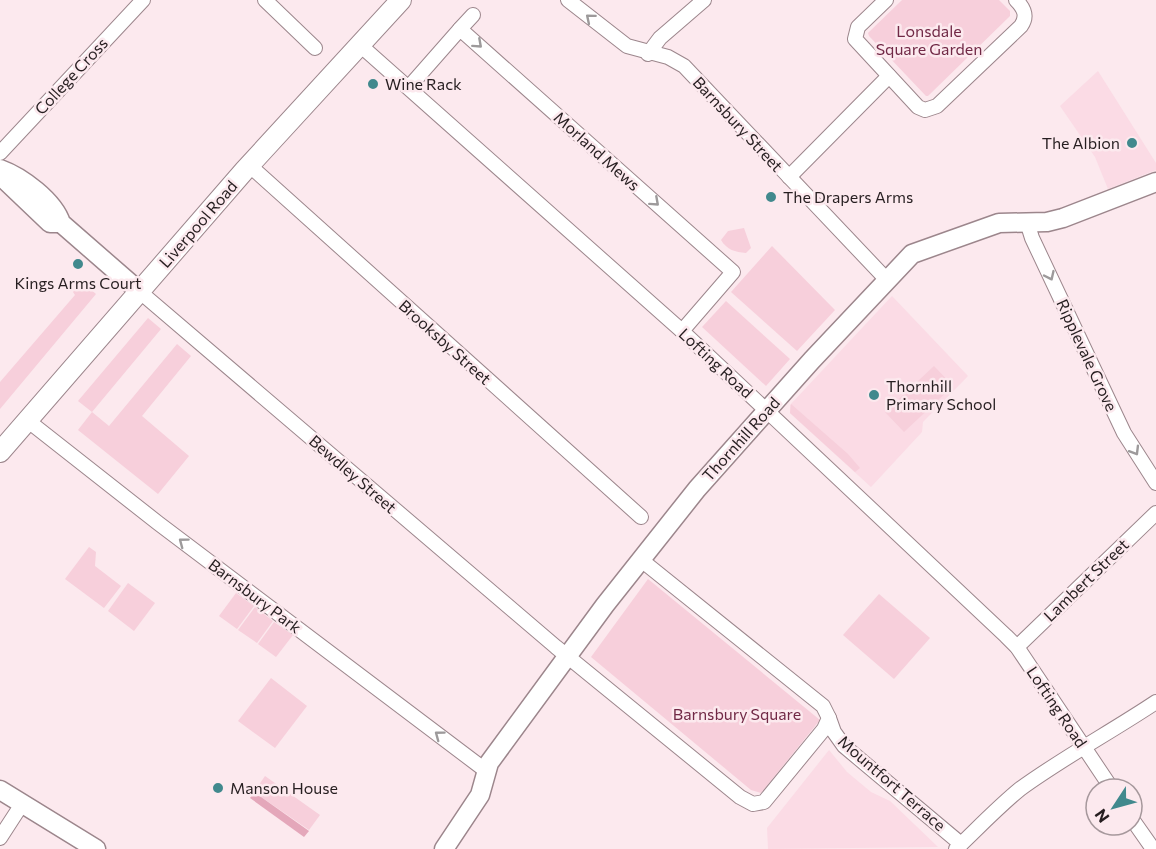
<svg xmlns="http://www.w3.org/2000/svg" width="1156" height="849" font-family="Commissioner,sans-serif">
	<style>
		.built { fill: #fbdbe5 }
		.green { fill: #f7cfdb }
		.water { fill: #e4a7ba }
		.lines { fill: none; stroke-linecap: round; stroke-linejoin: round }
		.minor-casing { stroke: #9c868c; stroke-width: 16 }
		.tertiary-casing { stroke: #9c868c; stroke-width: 21 }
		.secondary-casing { stroke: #9c868c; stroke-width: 22 }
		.minor { stroke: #fff; stroke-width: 14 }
		.tertiary { stroke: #fff; stroke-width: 18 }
		.secondary { stroke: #fff; stroke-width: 20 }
		.oneway { stroke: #9d9a9b }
		.poi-dot { fill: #41898d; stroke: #fce9ee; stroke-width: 2 }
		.labels { text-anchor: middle; stroke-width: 5; stroke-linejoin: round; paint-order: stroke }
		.park-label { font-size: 16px; fill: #712946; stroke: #fce9ee }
		.street-label { font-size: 16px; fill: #261e20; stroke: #fce9ee }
		.poi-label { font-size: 16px; fill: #261e20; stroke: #fce9ee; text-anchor: start }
	</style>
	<rect width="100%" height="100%" fill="#fce9ee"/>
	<g class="built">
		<path d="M1098,71L1156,163V170L1108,189L1095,157L1060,106Z"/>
		<path d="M892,296L968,376L923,422L922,432L871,487L790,413V405Z"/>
		<path d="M829,750L847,772L871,792L890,801L938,847L768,849L767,828Z"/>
	</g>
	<g class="green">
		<path d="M902,0H999L1010,11V16L928,96H926L869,36L868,33Z"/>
		<path d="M744,228L751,248L746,253C735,252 727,250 721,240L728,231Z"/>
		<path d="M772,246L835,310L797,351L731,292Z"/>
		<path d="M82,282L96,294L0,409V382L75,295L73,292Z"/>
		<path d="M726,301L790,359L766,386L702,327Z"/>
		<path d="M148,318L161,329L92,412L109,426L177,344L191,356L142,416L189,456L158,494L78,430L92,412L78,401Z"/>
		<path d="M934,366L953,386L904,432L885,412Z"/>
		<path d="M791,404L848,454L860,468L855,472L790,413Z"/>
		<path d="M89,547L96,552L95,566L121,586L104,608L65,579Z"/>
		<path d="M648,579L820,720L761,793L751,790L591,657Z"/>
		<path d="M128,583L155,603L134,631L108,611Z"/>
		<path d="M236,593L254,606L237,629L219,616Z"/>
		<path d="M879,594L930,638L894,679L843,635Z"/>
		<path d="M255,607L273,621L257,643L238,630Z"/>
		<path d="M274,622L293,635L276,657L258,644Z"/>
		<path d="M271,678L307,706L275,748L238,721Z"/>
		<path d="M265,776L320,815L309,830L254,792Z"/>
	</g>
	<path class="water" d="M254,792L309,831L304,837L250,798Z"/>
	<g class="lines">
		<g class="minor-casing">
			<g id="minor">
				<path d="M265,0L315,48"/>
				<path d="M568,0L627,46L668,57L684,66L887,280"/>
				<path d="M886,0L858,27L855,39L918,107L925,110L937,106L1021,26C1028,16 1024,8 1016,0"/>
				<path d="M460,29L473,15"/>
				<path d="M360,45L682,331L1006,636L1017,647L1112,789"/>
				<path d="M648,54L660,38L704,0"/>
				<path d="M409,87L460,29L733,272L682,331"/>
				<path d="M0,153L143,0"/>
				<path d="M249,165L641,517"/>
				<path d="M789,177L889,76"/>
				<path d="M1027,222L1032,238L1124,433L1156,483"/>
				<path d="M139,291L556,647L740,797L753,804L764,802L824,729L829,718L823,706L640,559"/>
				<path d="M27,420L158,523L485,770"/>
				<path d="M1017,647L1156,513"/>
				<path d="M829,718L834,732L844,746L961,844"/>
				<path d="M1132,819L1153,849"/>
				<path d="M0,838L22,804"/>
				<path d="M956,849C977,829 998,807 1020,789C1064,757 1111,732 1156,702"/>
			</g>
		</g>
		<g class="tertiary-casing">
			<g id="tertiary">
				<path d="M0,169C22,177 54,201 61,223L139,291"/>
				<path d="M5,180L50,223H61"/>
				<path d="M0,790L96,849"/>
				<path d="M444,849L480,795L489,763L605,605L697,489L812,360L912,254L999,223L1047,222L1063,218L1156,182"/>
			</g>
		</g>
		<g class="secondary-casing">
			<path id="secondary" d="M0,452L244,171L401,0"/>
		</g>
		<use href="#minor" class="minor"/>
		<use href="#tertiary" class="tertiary"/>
		<use href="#secondary" class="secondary"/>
	</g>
	<defs><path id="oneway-chevron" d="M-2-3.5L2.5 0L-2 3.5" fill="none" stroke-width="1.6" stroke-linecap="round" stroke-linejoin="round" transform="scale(1.5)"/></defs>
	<g class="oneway">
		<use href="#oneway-chevron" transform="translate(590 18) rotate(-140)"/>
		<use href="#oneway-chevron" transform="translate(478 44) rotate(42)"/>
		<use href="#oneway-chevron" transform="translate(655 202) rotate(42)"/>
		<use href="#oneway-chevron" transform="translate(1050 276) rotate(65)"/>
		<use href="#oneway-chevron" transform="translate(1135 451) rotate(59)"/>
		<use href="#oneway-chevron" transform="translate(183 542) rotate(-143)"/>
		<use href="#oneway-chevron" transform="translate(439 735) rotate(-143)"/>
	</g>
	<g class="poi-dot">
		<circle cx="373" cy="84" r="6"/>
		<circle cx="1132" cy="143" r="6"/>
		<circle cx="771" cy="197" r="6"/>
		<circle cx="78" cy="264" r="6"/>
		<circle cx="874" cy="395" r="6"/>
		<circle cx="218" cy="788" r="6"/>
	</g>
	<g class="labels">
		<g class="park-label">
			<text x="929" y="37">Lonsdale<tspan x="929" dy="18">Square Garden</tspan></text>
			<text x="737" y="720">Barnsbury Square</text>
		</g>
		<g class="street-label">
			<text transform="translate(71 76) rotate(-47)" y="6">College Cross</text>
			<text transform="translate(738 124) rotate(47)" y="6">Barnsbury Street</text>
			<text transform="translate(597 151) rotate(42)" y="6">Morland Mews</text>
			<text transform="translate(198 224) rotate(-49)" y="6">Liverpool Road</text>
			<text transform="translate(445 342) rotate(42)" y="6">Brooksby Street</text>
			<text transform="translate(1087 355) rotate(65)" y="6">Ripplevale Grove</text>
			<text transform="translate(716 363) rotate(43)" y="6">Lofting Road</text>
			<text transform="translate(741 439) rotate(-48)" y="6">Thornhill Road</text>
			<text transform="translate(353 474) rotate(41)" y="6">Bewdley Street</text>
			<text transform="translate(1086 580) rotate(-44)" y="6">Lambert Street</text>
			<text transform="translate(255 596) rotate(37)" y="6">Barnsbury Park</text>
			<text transform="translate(1057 707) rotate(56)" y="6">Lofting Road</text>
			<text transform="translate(892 783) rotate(41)" y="6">Mountfort Terrace</text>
		</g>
		<g class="poi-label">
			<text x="385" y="90">Wine Rack</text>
			<text x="1120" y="149" text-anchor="end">The Albion</text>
			<text x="783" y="203">The Drapers Arms</text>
			<text x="78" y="289" text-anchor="middle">Kings Arms Court</text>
			<text x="886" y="392">Thornhill<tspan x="886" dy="18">Primary School</tspan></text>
			<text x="230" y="794">Manson House</text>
		</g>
	</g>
	<g transform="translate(1114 807) rotate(234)"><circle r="28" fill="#fce9ee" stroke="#a6989c" stroke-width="1.5"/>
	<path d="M0-4.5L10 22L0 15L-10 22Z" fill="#41898d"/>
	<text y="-9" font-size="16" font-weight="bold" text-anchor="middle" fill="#261e20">N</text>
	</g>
</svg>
